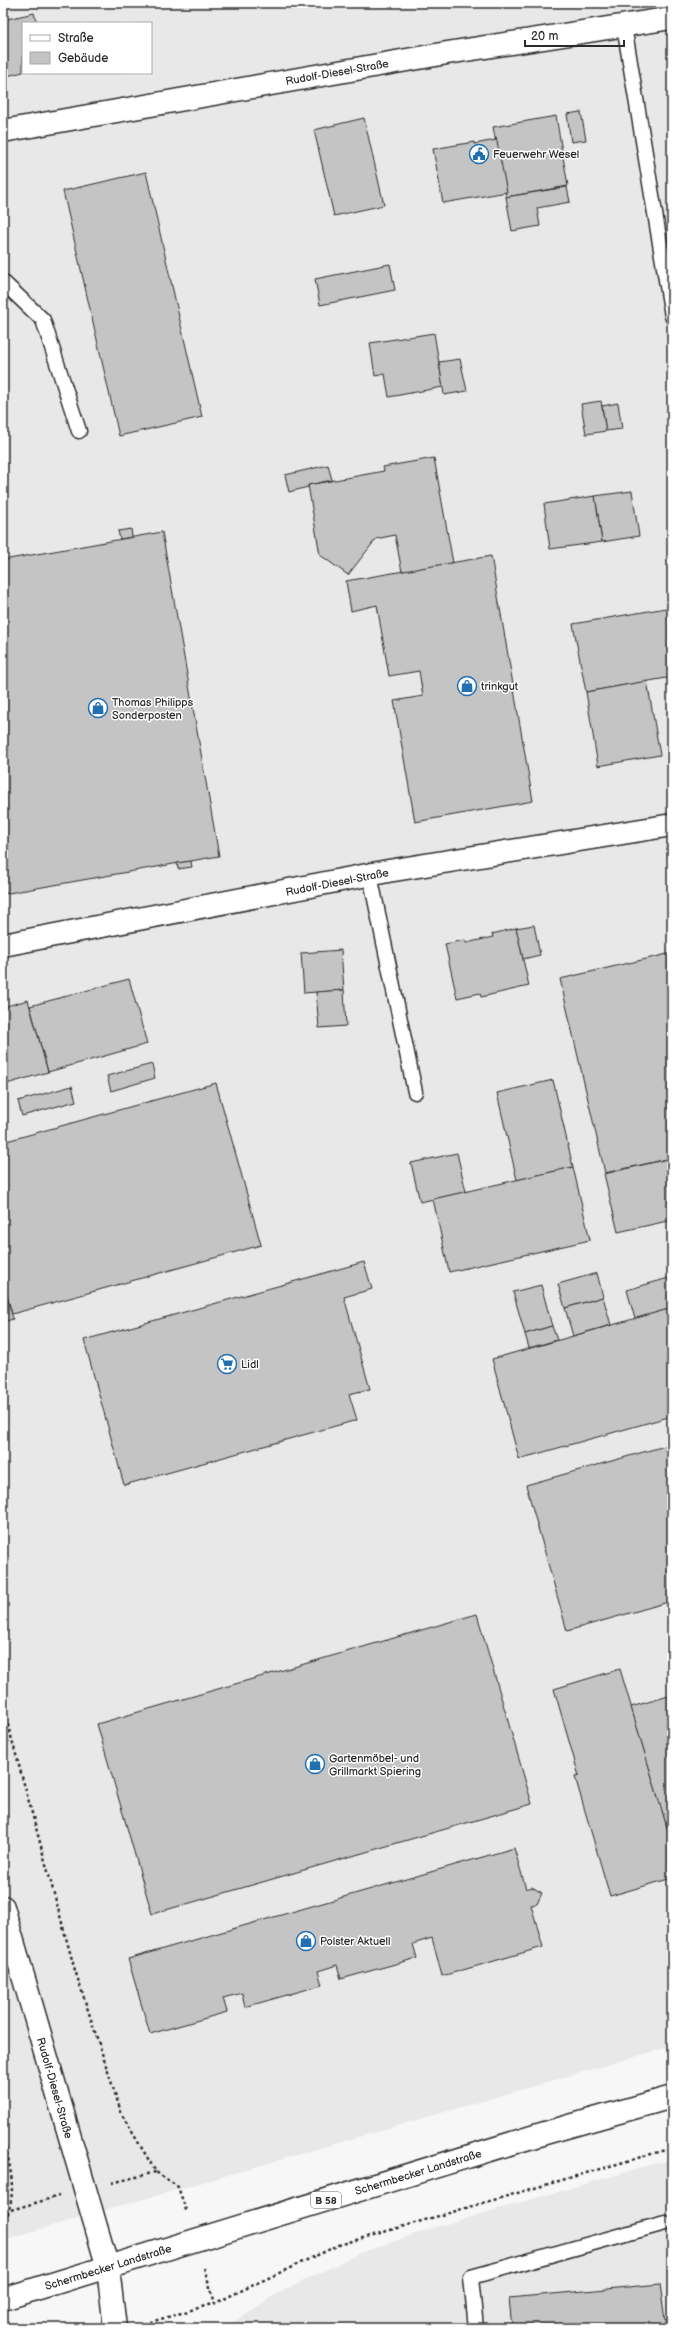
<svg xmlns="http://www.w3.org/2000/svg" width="675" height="2331" font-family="'Balsamiq Sans',sans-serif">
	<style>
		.built { fill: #e8e8e8; fill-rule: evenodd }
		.building { fill: #c4c4c4; stroke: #2b2b2b }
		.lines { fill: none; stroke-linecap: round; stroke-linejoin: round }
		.lane-casing { stroke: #2b2b2b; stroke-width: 17 }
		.street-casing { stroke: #2b2b2b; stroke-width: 25 }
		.secondary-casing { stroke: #2b2b2b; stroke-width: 25 }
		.primary-casing { stroke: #2b2b2b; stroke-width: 25 }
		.path { stroke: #2b2b2b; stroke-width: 2.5; stroke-dasharray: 3 3; stroke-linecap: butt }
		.lane { stroke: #fff; stroke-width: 14 }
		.street { stroke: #fff; stroke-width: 22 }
		.secondary { stroke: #fff; stroke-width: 22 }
		.primary { stroke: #fff; stroke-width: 22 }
		.labels { text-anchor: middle; stroke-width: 3; stroke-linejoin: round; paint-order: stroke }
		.shield { fill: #fff; stroke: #6b6b6b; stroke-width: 1 }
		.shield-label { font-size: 10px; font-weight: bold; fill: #2b2b2b }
		.street-label { font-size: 11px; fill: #2b2b2b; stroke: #fff }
		.poi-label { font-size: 11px; fill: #2b2b2b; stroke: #fff; text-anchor: start }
	</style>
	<rect width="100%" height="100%" fill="#f7f7f7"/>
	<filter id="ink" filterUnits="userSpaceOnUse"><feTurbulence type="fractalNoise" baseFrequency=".025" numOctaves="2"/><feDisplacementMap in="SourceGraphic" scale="8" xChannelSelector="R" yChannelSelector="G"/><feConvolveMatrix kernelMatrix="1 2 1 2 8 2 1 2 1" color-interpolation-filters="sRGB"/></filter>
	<g filter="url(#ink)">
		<g class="built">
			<path d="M3,3H672V2046L3,2240ZM23,23H151V73H23Z"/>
			<path d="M672,2159V2328H228L236,2320L277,2294L360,2253L439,2226Z"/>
		</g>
		<g class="building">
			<path d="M34,13L37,23H23V72L3,77V20Z"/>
			<path d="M581,112L586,140L571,142L567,114Z"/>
			<path d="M556,116L568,186L506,197L493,127Z"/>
			<path d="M364,118L384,205L334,216L314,130Z"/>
			<path d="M496,137L507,192L443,203L433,149L474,142V144L496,140Z"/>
			<path d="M146,172L202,417L119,436L63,191Z"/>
			<path d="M567,187L570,202L537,208L540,226L512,231L506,197Z"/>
			<path d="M390,264L395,290L320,305L315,279Z"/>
			<path d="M434,333L443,387L389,397L385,374L375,376L370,343Z"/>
			<path d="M460,359L467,391L444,395L439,362Z"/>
			<path d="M601,401L606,431L586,434L581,404Z"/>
			<path d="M618,403L622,429L606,431L602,406Z"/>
			<path d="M434,458L453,563L402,572L395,535L376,539L348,575L320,555L308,485L384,471L383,467Z"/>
			<path d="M328,465L332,480L308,485V487L289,492L285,475Z"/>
			<path d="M632,491L639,536L602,542L595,496Z"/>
			<path d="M595,496L602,542L550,549L544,504Z"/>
			<path d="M131,529L132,537L120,539L118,531Z"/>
			<path d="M162,532L219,856L3,894V560Z"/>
			<path d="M491,556L533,801L415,822L394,701L423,696L419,671L389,676L377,605L351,611L346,581Z"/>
			<path d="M672,607V677L586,692L573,624Z"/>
			<path d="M647,681L660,755L598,766L586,692Z"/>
			<path d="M191,861L192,867L178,869L177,863Z"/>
			<path d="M534,925L540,955L523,959L516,928Z"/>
			<path d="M516,928L529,986L481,997L480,993L457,998L445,944L465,940L466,943L493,937L492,934Z"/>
			<path d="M341,950L344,990L304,993L301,953Z"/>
			<path d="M672,953V1158L605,1173L560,979Z"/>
			<path d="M129,979L147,1044L48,1072L30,1006Z"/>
			<path d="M344,990L346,1026L319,1028L316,992Z"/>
			<path d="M28,1000L48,1072L3,1085V1007Z"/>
			<path d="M152,1064L155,1078L111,1091L107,1076Z"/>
			<path d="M553,1080L573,1167L517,1180L497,1093Z"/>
			<path d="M216,1083L261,1245L12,1314L3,1281V1142Z"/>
			<path d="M72,1086L76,1101L22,1116L18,1101Z"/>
			<path d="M457,1153L466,1192L420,1202L411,1163Z"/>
			<path d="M672,1158V1220L618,1232L604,1174Z"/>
			<path d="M573,1167L590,1240L449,1272L433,1199Z"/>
			<path d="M364,1262L372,1289L344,1297L370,1389L349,1394L357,1420L124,1485L84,1340Z"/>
			<path d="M597,1273L603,1297L565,1308L558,1284Z"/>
			<path d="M672,1277V1308L635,1319L627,1290Z"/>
			<path d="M3,1281L13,1319L3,1322Z"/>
			<path d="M541,1285L552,1326L525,1334L513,1292Z"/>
			<path d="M603,1297L611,1325L573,1336L565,1308Z"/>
			<path d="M672,1308V1416L519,1459L492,1359Z"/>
			<path d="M552,1326L557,1340L529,1348L525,1334Z"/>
			<path d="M672,1444V1601L567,1631L526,1485Z"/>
			<path d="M477,1614L532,1804L152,1914L97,1724Z"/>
			<path d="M620,1669L672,1844V1878L610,1896L575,1777L579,1776L554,1689Z"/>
			<path d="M672,1695V1844L631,1707Z"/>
			<path d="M514,1848L526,1889L532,1887L542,1893L537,1904L531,1905L543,1947L442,1976L432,1938L413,1944L417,1958L341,1979L337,1965L318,1971L322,1985L245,2007L242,1993L223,1998L227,2012L150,2034L128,1959Z"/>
			<path d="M660,2284L665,2320L672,2319V2328H512L509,2298Z"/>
		</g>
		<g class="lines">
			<g class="lane-casing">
				<g id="lane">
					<path d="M624,26L672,316"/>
					<path d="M3,282L43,320L79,431"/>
					<path d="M370,875L415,1092"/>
					<path d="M476,2328L471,2277L665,2223"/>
				</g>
			</g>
			<g class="street-casing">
				<g id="street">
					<path d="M3,131L447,53L672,18"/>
					<path d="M3,945L388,871L672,825"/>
					<path d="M108,2268L115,2328"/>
				</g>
			</g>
			<g class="secondary-casing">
				<path id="secondary" d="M3,1907L108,2268"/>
			</g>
			<g class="primary-casing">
				<path id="primary" d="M3,2299L545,2133L672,2097"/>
			</g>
			<g class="path">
				<path d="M3,1707L74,1967L122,2115L156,2172L178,2187L187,2213"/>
				<path d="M3,2135C10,2168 19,2193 3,2225"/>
				<path d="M112,2183L156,2172"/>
				<path d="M11,2210L59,2196"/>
				<path d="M3,2261L5,2268"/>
				<path d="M204,2268L215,2303"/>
				<path d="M144,2324L215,2303L339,2245L672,2148"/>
			</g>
			<use href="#lane" class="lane"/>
			<use href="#street" class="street"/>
			<use href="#secondary" class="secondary"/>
			<use href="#primary" class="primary"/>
		</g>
	</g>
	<defs>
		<g id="civic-ring" transform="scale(1)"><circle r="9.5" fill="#fff" stroke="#1f6fb2" stroke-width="1.5"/><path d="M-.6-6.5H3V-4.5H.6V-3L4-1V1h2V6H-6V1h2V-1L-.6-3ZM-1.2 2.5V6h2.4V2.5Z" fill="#1f6fb2"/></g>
		<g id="shop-ring" transform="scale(1)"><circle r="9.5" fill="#fff" stroke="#1f6fb2" stroke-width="1.5"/><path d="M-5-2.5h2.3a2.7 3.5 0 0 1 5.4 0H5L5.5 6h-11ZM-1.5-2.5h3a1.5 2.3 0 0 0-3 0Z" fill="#1f6fb2"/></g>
		<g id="supermarket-ring" transform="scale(1)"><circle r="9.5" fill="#fff" stroke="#1f6fb2" stroke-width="1.5"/><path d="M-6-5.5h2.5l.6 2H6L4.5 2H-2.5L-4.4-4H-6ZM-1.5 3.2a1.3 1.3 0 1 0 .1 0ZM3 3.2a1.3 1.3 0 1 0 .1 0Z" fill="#1f6fb2"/></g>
	</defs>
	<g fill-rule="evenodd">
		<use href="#civic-ring" x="479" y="154"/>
		<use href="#shop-ring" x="467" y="686"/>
		<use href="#shop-ring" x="98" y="708"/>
		<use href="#supermarket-ring" x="227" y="1364"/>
		<use href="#shop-ring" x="315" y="1764"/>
		<use href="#shop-ring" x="306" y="1941"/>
	</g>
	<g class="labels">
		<rect class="shield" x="311" y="2192" width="30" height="16" rx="3"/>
		<g class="shield-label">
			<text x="326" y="2204">B 58</text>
		</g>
		<g class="street-label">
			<text transform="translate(337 72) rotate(-10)" y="4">Rudolf-Diesel-Straße</text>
			<text transform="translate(337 882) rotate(-11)" y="4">Rudolf-Diesel-Straße</text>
			<text transform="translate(55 2088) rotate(74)" y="4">Rudolf-Diesel-Straße</text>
			<text transform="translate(418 2172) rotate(-17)" y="4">Schermbecker Landstraße</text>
			<text transform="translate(108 2267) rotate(-17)" y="4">Schermbecker Landstraße</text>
		</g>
		<g class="poi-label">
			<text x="493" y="158">Feuerwehr Wesel</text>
			<text x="481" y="690">trinkgut</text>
			<text x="112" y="706">Thomas Philipps<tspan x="112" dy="13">Sonderposten</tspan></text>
			<text x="241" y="1368">Lidl</text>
			<text x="329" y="1762">Gartenmöbel- und<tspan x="329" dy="13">Grillmarkt Spiering</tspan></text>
			<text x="320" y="1945">Polster Aktuell</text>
		</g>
	</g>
	<rect width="675" height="2331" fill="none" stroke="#fff" stroke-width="16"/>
	<rect x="8" y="8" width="659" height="2315" fill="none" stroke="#2b2b2b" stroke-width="1.5" filter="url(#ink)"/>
	<rect x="22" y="22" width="130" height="52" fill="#ffffff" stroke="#aaaaaa"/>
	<rect x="30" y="35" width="20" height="6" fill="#ffffff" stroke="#aaaaaa"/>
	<text x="58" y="42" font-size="12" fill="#2b2b2b">Straße</text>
	<rect x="30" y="52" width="20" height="12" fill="#c4c4c4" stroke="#aaaaaa"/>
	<text x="58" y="62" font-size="12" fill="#2b2b2b">Gebäude</text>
	<path d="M525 40v6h99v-6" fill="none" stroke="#2b2b2b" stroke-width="2"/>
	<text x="531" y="40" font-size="12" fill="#2b2b2b" stroke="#ffffff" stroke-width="3" paint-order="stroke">20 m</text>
</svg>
